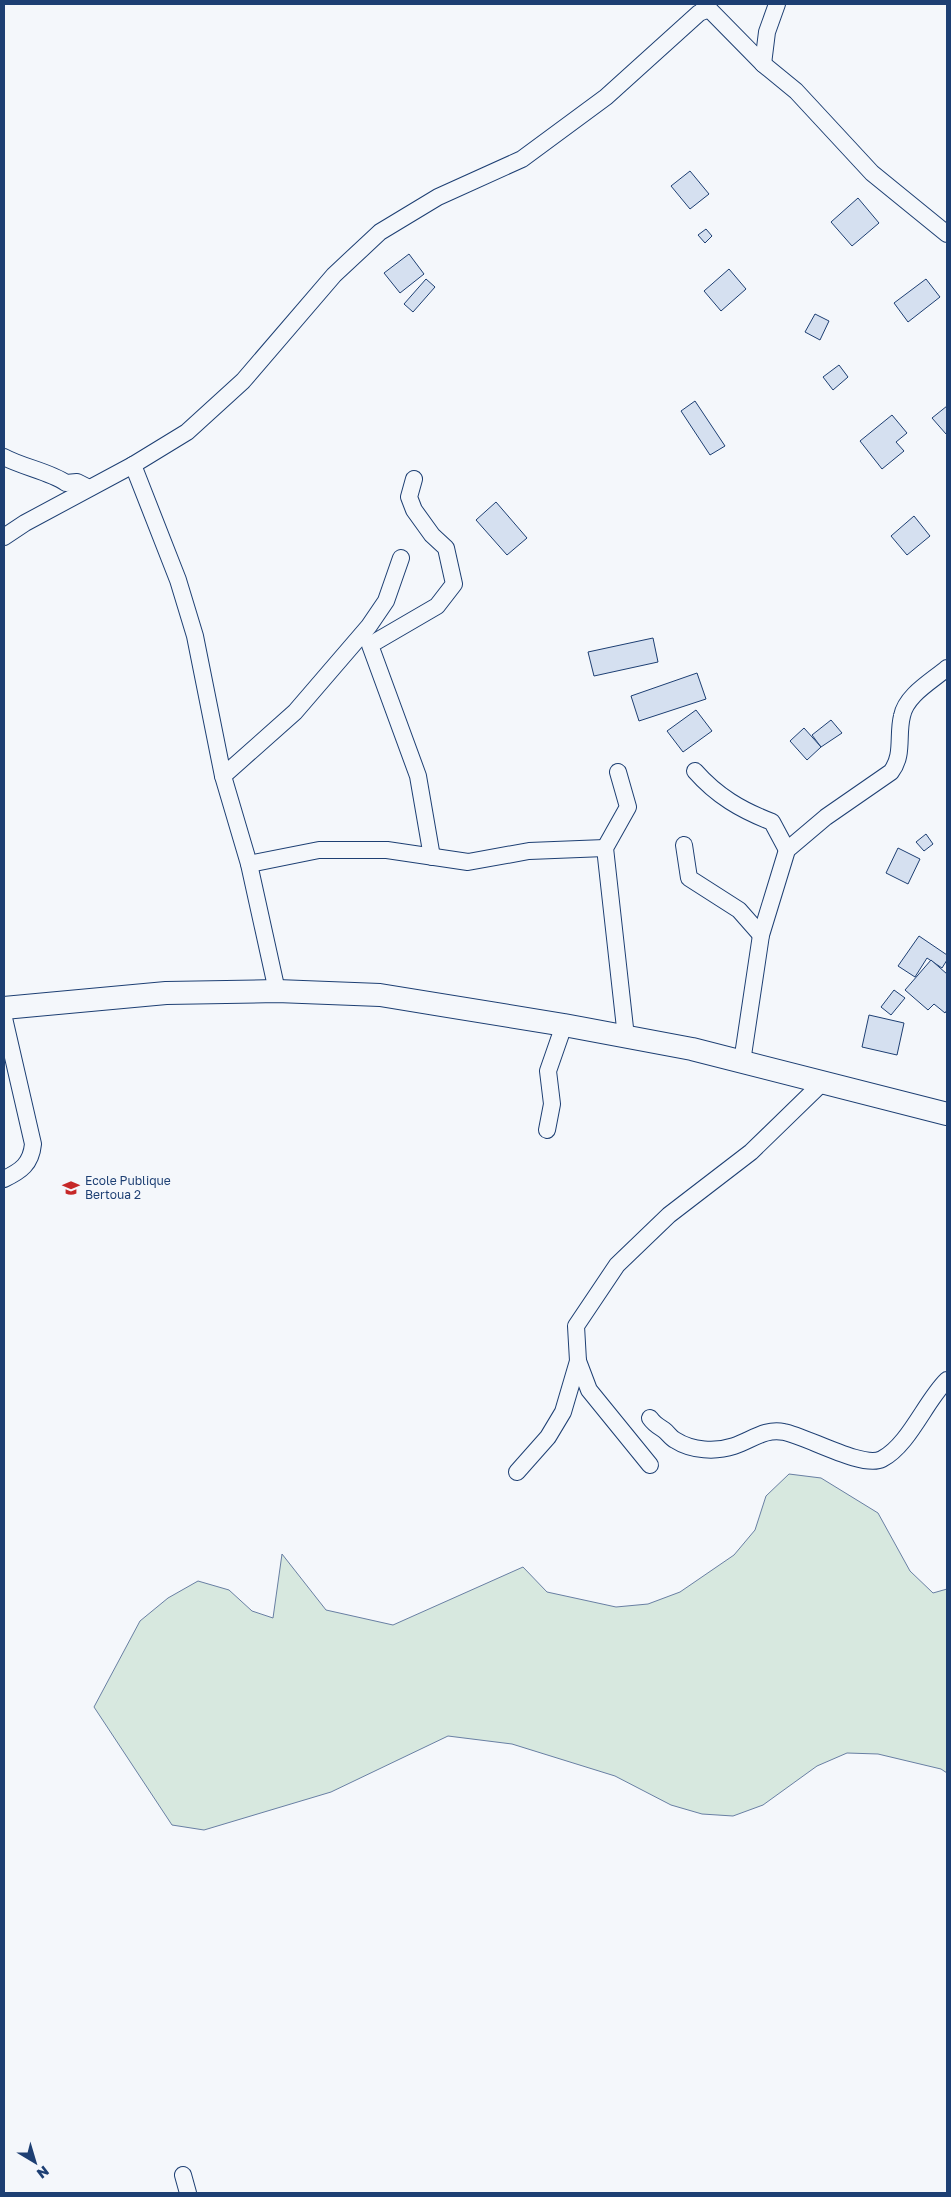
<svg xmlns="http://www.w3.org/2000/svg" width="951" height="2197" font-family="'Golos Text',sans-serif">
	<style>
		.green { fill: #d7e8df; stroke: #687fa3 }
		.building { fill: #d5e0f0; stroke: #1d3f73 }
		.lines { fill: none; stroke-linecap: round; stroke-linejoin: round }
		.street-casing { stroke: #1d3f73; stroke-width: 18 }
		.secondary-casing { stroke: #1d3f73; stroke-width: 24 }
		.street { stroke: #f4f7fb; stroke-width: 16 }
		.secondary { stroke: #f4f7fb; stroke-width: 22 }
		.labels { text-anchor: middle; stroke-width: 4; stroke-linejoin: round; paint-order: stroke }
		.poi-label { font-size: 12px; fill: #1d3f73; stroke: #f4f7fb; text-anchor: start }
	</style>
	<rect width="100%" height="100%" fill="#f4f7fb"/>
	<path class="green" d="M789,1474L821,1478L878,1513L910,1571L933,1593L947,1589V1773L941,1769L878,1754L847,1753L817,1766L763,1805L733,1816L702,1814L671,1805L615,1776L512,1744L448,1736L331,1792L204,1830L172,1825L94,1707L140,1621L168,1598L198,1581L229,1590L252,1611L273,1618L282,1554L326,1610L393,1625L523,1567L547,1592L616,1607L648,1604L680,1592L734,1555L755,1530L766,1496Z"/>
	<g class="building">
		<path d="M690,171L709,194L690,209L671,186Z"/>
		<path d="M858,198L879,223L852,246L831,222Z"/>
		<path d="M706,229L712,236L705,243L698,235Z"/>
		<path d="M409,254L424,274L400,293L384,273Z"/>
		<path d="M729,269L746,289L721,311L704,291Z"/>
		<path d="M426,279L435,287L413,312L404,304Z"/>
		<path d="M926,279L940,297L908,322L894,303Z"/>
		<path d="M815,314L829,321L820,340L805,332Z"/>
		<path d="M839,365L848,377L833,390L823,377Z"/>
		<path d="M695,401L725,446L710,455L681,411Z"/>
		<path d="M947,406V434H946L932,418Z"/>
		<path d="M892,415L907,433L896,442L904,451L882,469L860,441Z"/>
		<path d="M496,502L527,538L507,555L476,520Z"/>
		<path d="M914,516L930,536L907,555L891,536Z"/>
		<path d="M653,638L658,662L594,676L588,652Z"/>
		<path d="M697,673L706,699L639,721L631,696Z"/>
		<path d="M696,710L712,731L683,752L667,731Z"/>
		<path d="M831,720L842,733L821,747L812,735Z"/>
		<path d="M804,728L821,747L807,760L790,741Z"/>
		<path d="M926,834L933,844L924,851L916,842Z"/>
		<path d="M898,848L920,859L908,884L886,873Z"/>
		<path d="M919,936L947,955V960L942,968L927,958L915,977L898,966Z"/>
		<path d="M931,960L947,974V1010L945,1013L934,1004L928,1010L905,990Z"/>
		<path d="M894,990L905,998L891,1015L881,1007Z"/>
		<path d="M869,1015L904,1023L897,1055L862,1047Z"/>
	</g>
	<g class="lines">
		<g class="street-casing">
			<g id="street">
				<path d="M704,4L763,64L796,91L872,173L947,234"/>
				<path d="M763,64L767,32L777,4"/>
				<path d="M4,457C22,467 51,472 66,483L77,482L89,488"/>
				<path d="M133,465L178,580L195,636L223,776L249,864L277,991"/>
				<path d="M414,479L409,497L414,510L432,535L446,548L454,584L437,606L370,645L418,776L432,857"/>
				<path d="M4,537L25,523L133,465L187,432L243,381L334,275L380,232L438,197L522,159L606,97L699,13L709,9"/>
				<path d="M695,771C717,796 741,810 772,822L787,850"/>
				<path d="M618,772L628,807L605,848L626,1037"/>
				<path d="M223,776L295,712L369,626L386,601L401,558"/>
				<path d="M684,845L689,878L739,910L761,935"/>
				<path d="M249,864L319,850H387L468,862L529,851L605,848"/>
				<path d="M4,1018L33,1144C31,1164 21,1171 4,1179"/>
				<path d="M742,1062L761,935L787,850L826,817L891,772C904,755 897,736 902,716C906,695 932,681 947,668"/>
				<path d="M547,1130L552,1104L548,1071L564,1025"/>
				<path d="M578,1361L589,1390L650,1465"/>
				<path d="M650,1418C654,1424 658,1426 664,1430C668,1433 671,1438 675,1440C692,1451 716,1452 734,1446C752,1440 765,1428 784,1432C806,1436 863,1469 882,1459C909,1445 926,1400 947,1380"/>
				<path d="M517,1472L548,1437L563,1412L578,1361L576,1326L617,1265L669,1215L751,1152L823,1082"/>
				<path d="M183,2175L188,2193"/>
			</g>
		</g>
		<g class="secondary-casing">
			<path id="secondary" d="M4,1008L166,993L277,991L380,995L564,1025L692,1049L947,1114"/>
		</g>
		<use href="#street" class="street"/>
		<use href="#secondary" class="secondary"/>
	</g>
	<defs>
		<g id="school-bare" transform="scale(1.35)"><path d="M0-5L7-2L0 1L-7-2ZM-4 1L0 2.5L4 1V4Q0 6-4 4Z" fill="#c62828" stroke="#f4f7fb" stroke-width="2.5" paint-order="stroke"/></g>
	</defs>
	<g fill-rule="evenodd">
		<use href="#school-bare" x="71" y="1188"/>
	</g>
	<g class="labels">
		<g class="poi-label">
			<text x="85" y="1185">Ecole Publique<tspan x="85" dy="14">Bertoua 2</tspan></text>
		</g>
	</g>
	<rect width="951" height="2197" fill="none" stroke="#1d3f73" stroke-width="10"/>
	<g transform="translate(35 2162) rotate(142)" stroke="#f4f7fb" stroke-width="4" paint-order="stroke">
	<path d="M0-4L9 19L0 12L-9 19Z" fill="#1d3f73"/>
	<text y="-8" font-size="14" font-weight="bold" text-anchor="middle" fill="#1d3f73">N</text>
	</g>
</svg>
